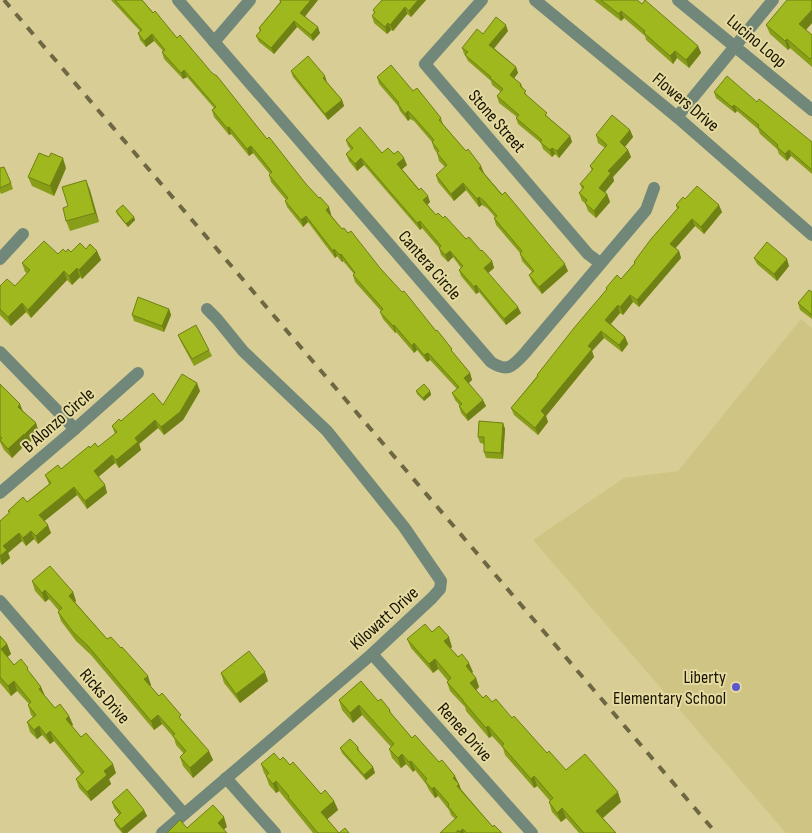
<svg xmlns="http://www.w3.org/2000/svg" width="812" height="833" font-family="'Sofia Sans Condensed',sans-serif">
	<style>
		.built { fill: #cfc483 }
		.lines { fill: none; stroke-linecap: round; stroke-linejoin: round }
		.minor { stroke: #708779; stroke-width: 12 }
		.tertiary { stroke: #708779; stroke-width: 12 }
		.rail { stroke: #6e6743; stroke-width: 4; stroke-dasharray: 9 9; stroke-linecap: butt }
		.wall { fill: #889e19 }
		.shaded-wall { fill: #6f8114 }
		.building { fill: #9eb81d; stroke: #6f8114 }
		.poi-dot { fill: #5b57cf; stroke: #e5dba1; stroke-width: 2 }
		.labels { text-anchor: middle; stroke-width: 4; stroke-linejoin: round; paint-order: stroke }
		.street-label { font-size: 18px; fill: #171300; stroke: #e5dba1 }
		.poi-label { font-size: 18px; fill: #171300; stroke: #e5dba1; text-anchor: end }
	</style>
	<rect width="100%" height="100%" fill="#d8ce95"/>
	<path class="built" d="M801,319L812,328V833H786L533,540L624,478L678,471Z"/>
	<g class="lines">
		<g class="minor">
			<path d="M178,0L491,362C508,373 513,366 525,353L646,210L654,188"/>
			<path d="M482,0L425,64L588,254L600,263"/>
			<path d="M678,0L812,110"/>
			<path d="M214,42L250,0"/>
			<path d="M677,117L773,0"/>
			<path d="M0,259L23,234"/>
			<path d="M0,352L75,429"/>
			<path d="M0,493L75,429L138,373"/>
			<path d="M0,601L184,814"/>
			<path d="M372,654L532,833"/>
			<path d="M226,778L275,833"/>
			<path d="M162,833L372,654L432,598L440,589L441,581L404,527L327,431L243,351L217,319L207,309"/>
		</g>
		<path class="tertiary" d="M535,0L677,117L812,235"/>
		<path class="rail" d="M4,0L716,833"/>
	</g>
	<g class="wall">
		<path d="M111,0H142L267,139L306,184L331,214V215L342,229L380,268L470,373L472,380L469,383L486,406L468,421L461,413L459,406H460L455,400L452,393L457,389L430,360L427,362L417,350L414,353L396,332L395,333L383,319L380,312L381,311L355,282L353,275L354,274L343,261L342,262L337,256L335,258L308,222L303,227L287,207L285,201L286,200L271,182L269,175L270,174L253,153L249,156L231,134L229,135L214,117L212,110L214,108L187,77L183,79L164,59L162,52L163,51L154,41L146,47L140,40L138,33L140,31Z"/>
		<path d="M280,0H318L305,16L320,33L313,41L297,27L274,54L259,42L256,36L260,32L259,28L280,2Z"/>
		<path d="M426,0L411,17L407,14L393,31L391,30L387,34L374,23L372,16L374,13L373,10Z"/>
		<path d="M594,0H637L698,46L701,53L689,68L677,58L673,64L646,40L645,36L624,18L621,21Z"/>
		<path d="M812,0V23L806,30L812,35V67L790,48L788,50L770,34L766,25Z"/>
		<path d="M508,31L494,48L516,67L518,73L514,78L521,84L527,96L550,119L570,136L572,142L559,158L555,154L552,157L543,149L541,143L518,124L516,118L517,117L499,103L497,96L501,92L492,85L491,81L468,61L465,55L464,54L462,48L483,34Z"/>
		<path d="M291,71L327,82L342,100L344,106L328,120L293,77Z"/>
		<path d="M377,77L413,91L441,118L443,124L484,173L568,271L542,294L532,282L529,275L532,272L522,261L520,253L496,225L494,218L495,217L487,208L482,205L479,207L466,190L454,201L438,182L436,175L445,167L439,161L437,153L434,149L432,142L414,121L410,119L408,121L400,111L398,106L379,84Z"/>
		<path d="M714,92L757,102L812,142V174L791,156L787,161L779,154L777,149L760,134L758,129L737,111L735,113L716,98Z"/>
		<path d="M630,130L633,137L625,147L628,150L631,157L613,177L614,181L605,192L607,194L610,202L596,218L588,211L585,203L582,201L579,193L582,189L580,184L592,171L590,166L605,148L598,143L596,135Z"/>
		<path d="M346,140L382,153L394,154L407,165L402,169L430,202L427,205L436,215L443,218L466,239L481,251L492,261L494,268L488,273L521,313L506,325L479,292L476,294L461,276L459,270L461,268L453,257L448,262L441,255L439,248L422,228L420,230L364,165L357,171L349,161L346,154L351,150L348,146Z"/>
		<path d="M0,168L11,183L13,189L1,194L0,192Z"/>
		<path d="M66,168L54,196L32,186L28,177Z"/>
		<path d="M86,180L99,222L70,231L66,221L68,206Z"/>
		<path d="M685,199L722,212L704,234L695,226L675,248L679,251L681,258L639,307L633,302L623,315L620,313L611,324L625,337L628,344L622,352L604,338L592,351L594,357L546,416L548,422L538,435L514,415L511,408L537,376V375L607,290L606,288L621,279L634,264V262L677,209L676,205Z"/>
		<path d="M116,211L134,217L135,220L128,227L117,214Z"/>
		<path d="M86,249L97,251L101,260L82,279L80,277L72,285L67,280L31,318L26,312L11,326L0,315V286H15L27,273L25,272L22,263L66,252H71Z"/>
		<path d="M754,258L789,266L777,281L757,264Z"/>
		<path d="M812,292V319L800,310L798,303Z"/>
		<path d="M169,309L171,315L164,332L134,321L132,315Z"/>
		<path d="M178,335L209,350L212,356L194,366L181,342Z"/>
		<path d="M0,384L23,411L36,423L39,433L28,444L27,443L12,458L4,450L0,442Z"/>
		<path d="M200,391L183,420L164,435L158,428L139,444L141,450L119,468L115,463L98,477L105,485L107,493L87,509L77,495L44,521L51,533L38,544L34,539L26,546L22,541L8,553L10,558L2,565L0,562V521L9,513L8,511L27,502L49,484L45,475L61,469L90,448L98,447L115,434L112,426L121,421Z"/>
		<path d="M416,391H430L431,395L424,401L417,394Z"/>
		<path d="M503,423L505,429L503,459L486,458L484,452V444L480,443L478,437Z"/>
		<path d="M32,581L73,592L76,601L75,602L107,639L151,685L150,686L159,696L183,721L213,760L193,778L183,766L180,757L184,754L176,745L174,738L162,724L154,730L91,655L76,641L61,621L58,612L59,611L49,599L45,602L35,591Z"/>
		<path d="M432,632L452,647L450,648L473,672L472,673L476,678L479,687L476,690L483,698L492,702L512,718L547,753L566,770L621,802L603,818L616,833H579L566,818L561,822L552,812L549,802L550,801L537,786L534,788L505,755L503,748L492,736L489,738L466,711L465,707L450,691L447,682L448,681L438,669L433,673L411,648L407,639Z"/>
		<path d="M0,636L7,644L11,654L7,657L14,665L31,674L41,687L44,695L55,708L69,716L73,725L71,726L81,737L116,773L109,779L111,784L91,801L79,788L76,779L81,774L54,741L50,744L42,735L37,739L30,732L27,722L33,717L31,715L28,705L29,704L17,691L11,696L0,683Z"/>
		<path d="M221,673L268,681L240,703L224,683Z"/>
		<path d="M339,700L378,701L390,710L392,715L412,738L431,754L459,784L461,789L493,827L502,833H440L455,819L451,815L449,810L438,796L435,798L429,790L426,784L415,770L413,772L406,764L401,768L392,758L389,749L391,747L362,715L353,723L342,710Z"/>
		<path d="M358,747L360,752L373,767L375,773L366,780L342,753L340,748Z"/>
		<path d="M280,760L290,765L321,794L334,801L338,810L327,819L339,833H313L279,791L276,793L269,785L266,776L264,773L261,764Z"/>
		<path d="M112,802L144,810L147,816L127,833H122L116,826L114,820L119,815L114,808Z"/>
	</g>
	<g class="shaded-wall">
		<path d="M311,0H318L303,19L300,13Z"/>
		<path d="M418,0H426L411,17L409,11Z"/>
		<path d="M405,7L407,14L393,31L390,25Z"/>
		<path d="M812,10V23L803,33L799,24Z"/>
		<path d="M621,11L624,18L621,21L619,14Z"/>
		<path d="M294,21L297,27L274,54L271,48Z"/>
		<path d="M388,23L391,30L387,34L385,27Z"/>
		<path d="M506,25L508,31L492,51L489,45Z"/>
		<path d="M318,27L320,33L313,41L311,35Z"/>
		<path d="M152,34L154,41L146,47L144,41Z"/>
		<path d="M787,39L790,48L788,50L785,41Z"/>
		<path d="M698,46L701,53L689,68L686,60Z"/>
		<path d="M675,51L677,58L673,64L670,56Z"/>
		<path d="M516,67L518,73L512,81L510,75Z"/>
		<path d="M184,70L187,77L183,79L181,73Z"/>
		<path d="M325,76L327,82L325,84L323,78Z"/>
		<path d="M342,100L344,106L328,120L325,114Z"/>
		<path d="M734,105L737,111L735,113L732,107Z"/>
		<path d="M408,111L410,119L408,121L405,114Z"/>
		<path d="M229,127L231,134L229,135L227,128Z"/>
		<path d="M630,130L633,137L622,150L620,142Z"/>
		<path d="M570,136L572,142L559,158L557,151Z"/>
		<path d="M251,146L253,153L249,156L247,149Z"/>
		<path d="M552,148L555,154L552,157L550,150Z"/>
		<path d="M628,150L631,157L613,177L614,181L602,196L599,188L608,171Z"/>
		<path d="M789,150L791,156L787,161L785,154Z"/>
		<path d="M63,158L66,168L54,196L50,186Z"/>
		<path d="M361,158L364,165L357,171L355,164Z"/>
		<path d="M404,158L407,165L400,171L397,164Z"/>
		<path d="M481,166L484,173L482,175L479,168Z"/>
		<path d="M86,180L90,190L99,222L95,213Z"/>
		<path d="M463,183L466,190L454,201L451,194Z"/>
		<path d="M607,194L610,202L596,218L594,211Z"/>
		<path d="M428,196L430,202L425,207L423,200Z"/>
		<path d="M479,197L482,205L479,207L477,199Z"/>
		<path d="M719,205L722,212L704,234L701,227Z"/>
		<path d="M329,207L331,214L329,216L326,210Z"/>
		<path d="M306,216L308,222L303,227L301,220Z"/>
		<path d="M134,217L135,220L128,227L126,224Z"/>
		<path d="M692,219L695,226L673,251L670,244Z"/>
		<path d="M420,221L422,228L420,230L417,223Z"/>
		<path d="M334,249L337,256L335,258L333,251Z"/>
		<path d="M97,251L101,260L82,279L79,270Z"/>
		<path d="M450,251L453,257L448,262L445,255Z"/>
		<path d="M679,251L681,258L639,307L637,300Z"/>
		<path d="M341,254L343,261L342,262L340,255Z"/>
		<path d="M787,259L789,266L777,281L774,274Z"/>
		<path d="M492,261L494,268L487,274L484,268Z"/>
		<path d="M565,264L568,271L542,294L539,287Z"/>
		<path d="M77,268L80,277L72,285L69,276Z"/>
		<path d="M64,271L67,280L31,318L28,310Z"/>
		<path d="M476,285L479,292L476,294L474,287Z"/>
		<path d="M630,295L633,302L623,315L620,307Z"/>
		<path d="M22,303L26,312L11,326L8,317Z"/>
		<path d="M618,305L620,313L608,327L605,320Z"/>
		<path d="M518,307L521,313L506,325L504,319Z"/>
		<path d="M169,309L171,315L164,332L162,326Z"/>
		<path d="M394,325L396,332L395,333L393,326Z"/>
		<path d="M601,331L604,338L592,351L594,357L546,416L548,422L538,435L535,428L541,411L588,346Z"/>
		<path d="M625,337L628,344L622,352L619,345Z"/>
		<path d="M414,343L417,350L414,353L412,346Z"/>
		<path d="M428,353L430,360L427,362L424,355Z"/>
		<path d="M470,373L472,380L467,384L464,378Z"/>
		<path d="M197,383L200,391L183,420L164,435L161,427Z"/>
		<path d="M430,391L431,395L424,401L423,398Z"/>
		<path d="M483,400L486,406L468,421L466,415Z"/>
		<path d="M20,404L24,414L18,407Z"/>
		<path d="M155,420L158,428L139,444L141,450L119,468L116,460L135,438Z"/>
		<path d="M36,423L39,433L28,444L24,435Z"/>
		<path d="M503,423L505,429L503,459L501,453Z"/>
		<path d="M24,434L27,443L12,458L8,449Z"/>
		<path d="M112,455L115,463L96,479L94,471Z"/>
		<path d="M105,485L107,493L87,509L85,501Z"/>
		<path d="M74,487L77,495L42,523L39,515Z"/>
		<path d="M48,525L51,533L38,544L36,536Z"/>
		<path d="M31,531L34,539L26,546L23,538Z"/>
		<path d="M19,533L22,541L8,553L10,558L2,565L0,556L3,546Z"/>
		<path d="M45,590L49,599L45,602L42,593Z"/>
		<path d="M73,592L76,601L72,605L69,596Z"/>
		<path d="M449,637L452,647L448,651L444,641Z"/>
		<path d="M7,644L11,654L5,659L1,649Z"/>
		<path d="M435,659L438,669L433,673L429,664Z"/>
		<path d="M469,663L473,672L469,675L466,666Z"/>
		<path d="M265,672L268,681L240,703L236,694Z"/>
		<path d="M148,676L151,685L148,689L144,679Z"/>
		<path d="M476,678L479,687L473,693L470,683Z"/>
		<path d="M14,681L17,691L11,696L8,686Z"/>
		<path d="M41,687L45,696L39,689Z"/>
		<path d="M359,705L362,715L353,723L350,713Z"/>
		<path d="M158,715L162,724L154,730L151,721Z"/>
		<path d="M69,716L73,725L69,728L66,719Z"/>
		<path d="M39,726L42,735L37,739L34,730Z"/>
		<path d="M488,726L492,736L489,738L486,728Z"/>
		<path d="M50,731L54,741L50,744L46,735Z"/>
		<path d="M209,751L213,760L193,778L190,768Z"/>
		<path d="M402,754L406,764L401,768L398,758Z"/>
		<path d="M411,761L415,770L413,772L409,762Z"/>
		<path d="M113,764L116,773L109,779L111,784L91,801L87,792L104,771Z"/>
		<path d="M373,767L375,773L366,780L364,775Z"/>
		<path d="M455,776L459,784L462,794L453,778Z"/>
		<path d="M534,776L537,786L534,788L531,779Z"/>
		<path d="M276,781L279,791L276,793L273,784Z"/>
		<path d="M434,787L438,796L435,798L432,789Z"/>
		<path d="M618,792L621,802L600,820L596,811Z"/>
		<path d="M334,801L338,810L324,822L321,812Z"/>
		<path d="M562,808L566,818L561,822L557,813Z"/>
		<path d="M144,810L147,816L127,833H123L121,829Z"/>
		<path d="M224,817L227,827L221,832L218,823Z"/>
		<path d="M463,829L464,833H460L459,832Z"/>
	</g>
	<g class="building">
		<path d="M115,0H142L153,13L155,11L177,38L180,35L212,73L217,76L267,139L269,137L306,184L319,198L320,197L329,207L326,210L342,229L344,228L348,233L351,231L380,268L402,292L404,291L436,331L437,330L452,349L451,350L470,373L464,378L483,400L466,415L459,406L462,404L452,393L459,387L428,353L424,355L414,343L412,346L394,325L393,326L380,312L383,309L353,275L355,273L341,254L340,255L334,249L333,251L306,216L301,220L285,201L288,198L269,175L272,172L251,146L247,149L229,127L227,128L212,110L216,107L184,70L181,73L162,52L165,50L152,34L144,41L138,33L142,30Z"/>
		<path d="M280,0H311L300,13L318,27L311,35L294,21L271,48L256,36L261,30L259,28L281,2L280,1Z"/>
		<path d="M382,0H418L409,11L405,7L390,25L388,23L385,27L372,16L375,12L373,10Z"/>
		<path d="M601,0H637L642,4L645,0L698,46L686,60L675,51L670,56L644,33L645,31L621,11L619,14Z"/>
		<path d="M787,0H812V10L799,24L812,35V57L810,59L787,39L785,41L766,25Z"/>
		<path d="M496,17L506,25L489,45L516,67L510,75L521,84L520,86L526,91L524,93L547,113L545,115L570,136L557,151L552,148L550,150L540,142L542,140L516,118L519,115L497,96L503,89L490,78L491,77L465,55L468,52L462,48L477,29L483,34Z"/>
		<path d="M308,56L325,76L323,78L342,100L325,114L291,71Z"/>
		<path d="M391,65L413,91L417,88L441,118L439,120L466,151L468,149L481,166L479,168L502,195L505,192L565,264L539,287L529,275L534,271L520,254L522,251L494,218L497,216L484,201L479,197L477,199L463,183L451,194L436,175L447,165L437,153L439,151L432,142L434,140L411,114L408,111L405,114L398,104L399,103L377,77Z"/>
		<path d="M727,76L757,102L759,99L812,142V170L789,150L785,154L777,147L778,145L758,127L759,125L734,105L732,107L714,92Z"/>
		<path d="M612,115L630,130L620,142L628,150L608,171L611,173L599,188L607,194L594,211L585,203L587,200L579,193L584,187L580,184L593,169L590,166L607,145L596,135Z"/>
		<path d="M360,127L382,153L388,148L394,154L398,151L404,158L397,164L419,190L421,188L428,196L423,200L436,215L438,213L443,218L445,216L466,239L469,237L481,251L482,250L492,261L484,268L518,307L504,319L476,285L474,287L459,270L463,266L450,251L445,255L439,248L441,246L420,221L417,223L361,158L355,164L346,154L353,148L346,140Z"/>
		<path d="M39,153L49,157L51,153L63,158L50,186L28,177Z"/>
		<path d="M4,167L11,183L0,188V168Z"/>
		<path d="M86,180L95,213L66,221L63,208L68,206L62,187Z"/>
		<path d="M697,186L719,205L701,227L692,219L670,244L679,251L637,300L630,295L620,307L618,305L605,320L625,337L619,345L601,331L588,346L592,349L541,411L545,415L535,428L511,408L538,376L537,375L574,328L607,289L606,288L617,275L621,279L635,263L634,262L651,239L679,207L676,205L683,197L685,199Z"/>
		<path d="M123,205L134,217L126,224L116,211Z"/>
		<path d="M44,241L58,254L63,249L66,252L68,249L71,252L80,243L86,249L90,244L97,251L79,270L77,268L69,276L64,271L28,310L22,303L8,317L0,309V286L7,279L15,286L30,270L22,263Z"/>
		<path d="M767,242L787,259L774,274L754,258Z"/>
		<path d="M809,290L812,292V315L798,303Z"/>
		<path d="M138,297L169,309L162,326L132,315Z"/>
		<path d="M196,325L209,350L192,359L178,335Z"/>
		<path d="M182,374L197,383L180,412L161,427L155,420L135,438L138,442L116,460L112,455L94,471L105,485L85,501L74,487L39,515L48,525L36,536L31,531L23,538L19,533L3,546L7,550L0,556V521L10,512L8,511L23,497L27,502L51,483L45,475L58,465L61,469L89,446L90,448L95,443L98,447L117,432L112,426L119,419L121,421L153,393L163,405Z"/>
		<path d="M0,384L20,404L18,407L36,423L24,435V434L8,449L0,440L2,438L0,436Z"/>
		<path d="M424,384L430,391L423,398L416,391Z"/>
		<path d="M479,421L503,423L501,453L484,452V437H478Z"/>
		<path d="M50,566L73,592L69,596L107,639L111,637L121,648L122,647L148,676L144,679L159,696L162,693L181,715L179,717L209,751L190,768L180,757L186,751L173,736L175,734L158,715L151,721L88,646L73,632L58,612L62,608L45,590L42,593L32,581Z"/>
		<path d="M425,624L432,632L439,626L449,637L444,641L458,657L462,654L469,663L466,666L476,678L470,683L483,698L486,695L492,702L496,699L512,718L514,716L547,753L549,751L566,770L585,754L618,792L596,811L616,833H584L562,808L557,813L549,802L553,798L534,776L531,779L502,746L504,744L488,726L486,728L463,701V700L447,682L451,678L435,659L429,664L407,639Z"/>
		<path d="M0,636L7,644L1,649L14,665L21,659L28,668L27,669L41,687L39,689L55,708L60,704L69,716L66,719L81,737L86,733L113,764L104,771L107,775L87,792L76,779L84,772L50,731L46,735L39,726L34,730L27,722L36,715L28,705L31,702L14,681L8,686L0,677Z"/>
		<path d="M249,651L265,672L236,694L221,673Z"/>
		<path d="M361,681L378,701L381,699L390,710L389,711L412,738L415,735L439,762L442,760L455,776L453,778L459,784L457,786L493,827L494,825L502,833H467L463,829L459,832L458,830L456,833H440L457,817L448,806L449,804L434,787L432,789L425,781L427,779L411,761L409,762L402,754L398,758L389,749L394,744L359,705L350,713L339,700Z"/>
		<path d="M350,739L358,747L357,749L373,767L364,775L340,748Z"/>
		<path d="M274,753L280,760L283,757L290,765L293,762L321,794L325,790L334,801L321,812L339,833H318L288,797L289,796L276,781L273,784L266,776L269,773L261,764Z"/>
		<path d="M127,789L144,810L121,829L114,820L121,813L112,802Z"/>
		<path d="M213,805L224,817L218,823L227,833H167L180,820L187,828Z"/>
		<path d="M345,828L349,833H339Z"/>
	</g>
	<circle class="poi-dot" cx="736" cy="687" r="5"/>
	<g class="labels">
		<g class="street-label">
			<text transform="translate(757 41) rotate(40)" y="6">Lucino Loop</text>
			<text transform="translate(686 102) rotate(40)" y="6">Flowers Drive</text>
			<text transform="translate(497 121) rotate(49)" y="6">Stone Street</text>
			<text transform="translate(430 265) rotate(49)" y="6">Cantera Circle</text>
			<text transform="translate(58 420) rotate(-41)" y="6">B Alonzo Circle</text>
			<text transform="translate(384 618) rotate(-42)" y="6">Kilowatt Drive</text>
			<text transform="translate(105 696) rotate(49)" y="6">Ricks Drive</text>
			<text transform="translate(465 732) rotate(48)" y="6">Renee Drive</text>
		</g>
		<g class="poi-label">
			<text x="726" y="683">Liberty<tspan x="726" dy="21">Elementary School</tspan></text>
		</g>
	</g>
</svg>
